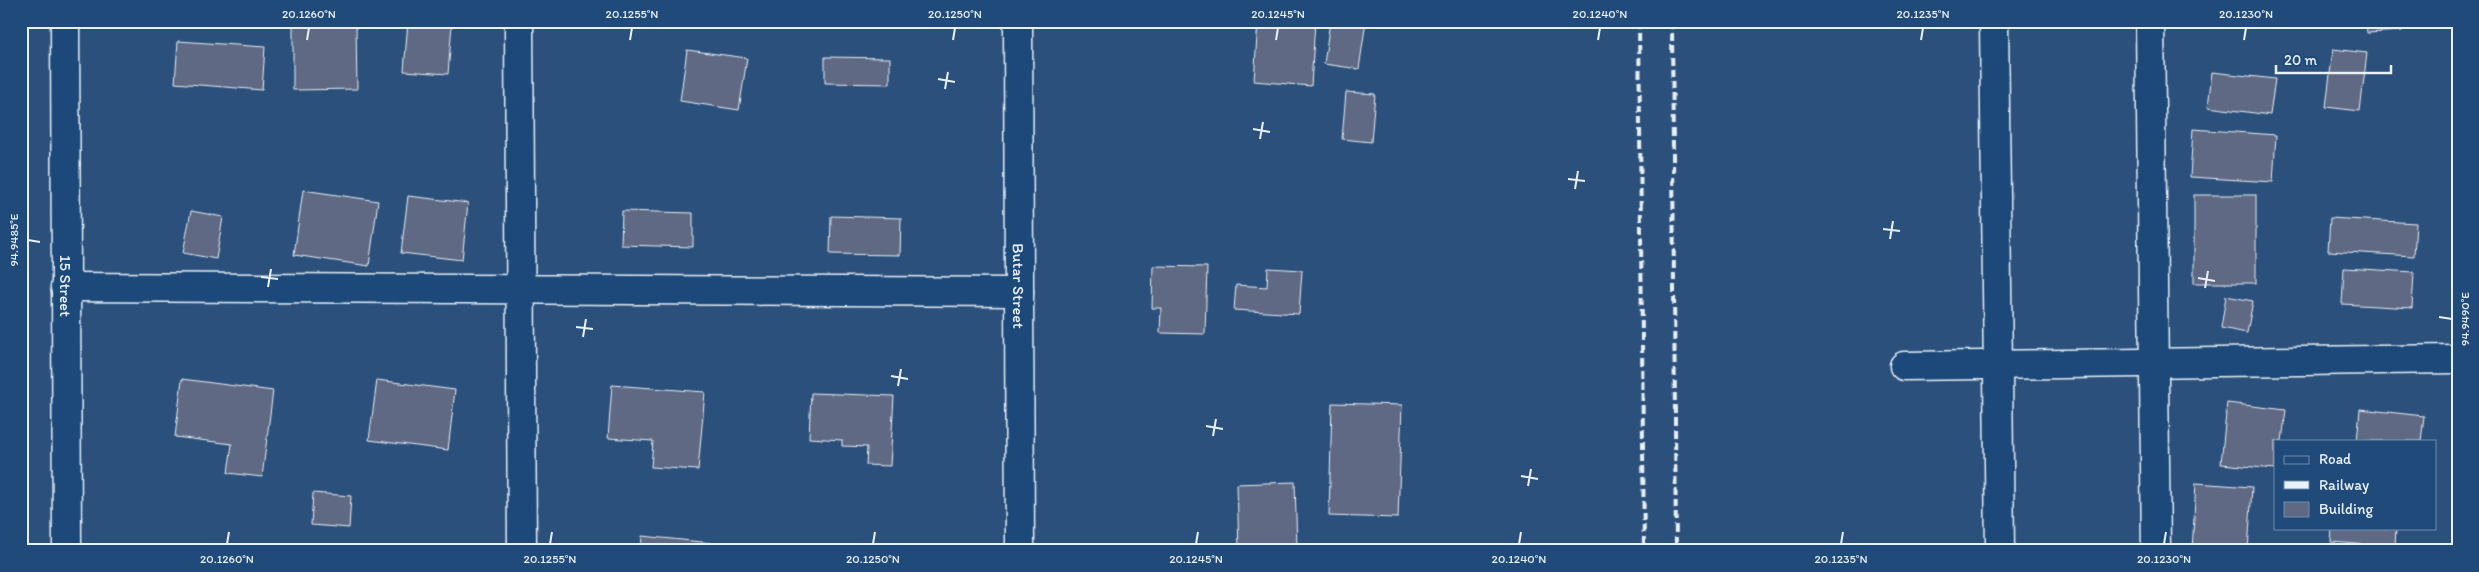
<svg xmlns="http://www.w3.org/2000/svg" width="2479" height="572" font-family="Itim,sans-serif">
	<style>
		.building { fill: #606983; stroke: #e8f1f8 }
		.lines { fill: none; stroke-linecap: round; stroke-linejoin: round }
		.minor-casing { stroke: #e8f1f8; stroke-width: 31 }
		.minor { stroke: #1f4a7a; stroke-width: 28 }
		.rail { stroke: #e8f1f8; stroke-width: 4; stroke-dasharray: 8 4; stroke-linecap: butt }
		.ticks { fill: none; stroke: #e8f1f8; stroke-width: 2 }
		.labels { text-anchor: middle; stroke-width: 4.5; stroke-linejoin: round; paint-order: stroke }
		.street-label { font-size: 16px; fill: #e8f1f8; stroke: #1f4a7a }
		.neatline { fill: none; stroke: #e8f1f8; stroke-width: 2 }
		.ticks-label { font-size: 12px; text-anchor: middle; fill: #e8f1f8 }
	</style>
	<rect width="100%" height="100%" fill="#2c507c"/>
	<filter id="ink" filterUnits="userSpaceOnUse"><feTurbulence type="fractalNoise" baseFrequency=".02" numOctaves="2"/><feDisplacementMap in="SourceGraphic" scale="10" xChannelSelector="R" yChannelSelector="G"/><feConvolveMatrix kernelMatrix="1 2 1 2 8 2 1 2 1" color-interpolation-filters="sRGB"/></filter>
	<g filter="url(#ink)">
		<g class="building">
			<path d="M408,21L452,24L448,74L404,71Z"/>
			<path d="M1258,21H1315L1311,86L1254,81Z"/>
			<path d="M1330,21H1366L1359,69L1324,64Z"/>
			<path d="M2195,21H2249V25Z"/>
			<path d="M2366,21H2401L2402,31L2367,33Z"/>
			<path d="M293,24H356L357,89L293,90Z"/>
			<path d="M178,41L265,47L262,90L175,83Z"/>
			<path d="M2333,49L2367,53L2360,111L2326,107Z"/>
			<path d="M687,50L747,58L739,110L680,101Z"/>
			<path d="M825,57L890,58V84L825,83Z"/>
			<path d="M2212,72L2275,79L2270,115L2208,107Z"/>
			<path d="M1346,92L1375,94L1371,142L1342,139Z"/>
			<path d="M2193,129L2276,135L2273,182L2190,177Z"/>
			<path d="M303,190L378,201L369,266L294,255Z"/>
			<rect x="2194" y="195" width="62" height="88"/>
			<path d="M408,196L468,203L462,260L401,253Z"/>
			<path d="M191,211L223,217L216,259L183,253Z"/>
			<path d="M622,211L693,213V247L621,245Z"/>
			<path d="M831,216L901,218L900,255L830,254Z"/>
			<path d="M2330,218L2416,223L2414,256L2328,251Z"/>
			<path d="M1153,266L1207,267L1205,334L1160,333L1161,308H1152Z"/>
			<path d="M1268,268L1302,270L1299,314L1234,310L1236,285L1267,287Z"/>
			<path d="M2344,268L2414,272L2412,308L2342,304Z"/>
			<path d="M2226,296L2253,301L2247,333L2221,328Z"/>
			<path d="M182,379L273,391L262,477L228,473L232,444L175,437Z"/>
			<path d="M377,380L455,390L448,450L369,440Z"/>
			<path d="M612,385L705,392L698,470L651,467L653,441L608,438Z"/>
			<path d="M811,393L894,396L890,466L866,465L867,447L842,446V440L809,438Z"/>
			<path d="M1332,403L1402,405L1398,518L1329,516Z"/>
			<path d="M2227,403L2286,410L2282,441H2275V469L2221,464Z"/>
			<path d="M2360,409L2424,416L2421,441H2357Z"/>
			<path d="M1295,482L1297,548L1239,549L1237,484Z"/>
			<path d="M2196,483L2252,487L2248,551H2192Z"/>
			<path d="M313,493L351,496L349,528L311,525Z"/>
			<path d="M2332,528H2396L2395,547L2331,542Z"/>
			<path d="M642,536L712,543L711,551H641Z"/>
		</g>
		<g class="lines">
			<g class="minor-casing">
				<g id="minor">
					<path id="s1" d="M65,21L67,551"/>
					<path d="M519,21L522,551"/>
					<path id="s2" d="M1018,21L1020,551"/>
					<path d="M1994,21L2000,551"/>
					<path d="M2150,21L2156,551"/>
					<path d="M65,287L1019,292"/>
					<path d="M1904,366L2458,359"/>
				</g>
			</g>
			<use href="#minor" class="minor"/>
			<g class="rail">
				<path d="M1639,21L1644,551"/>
				<path d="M1672,21L1676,551"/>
			</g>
		</g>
	</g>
	<path class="ticks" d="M307,40L309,28M630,40L632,28M953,40L955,28M1276,40L1278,28M1598,40L1600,28M1921,40L1923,28M2244,40L2246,28M938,79L955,82M945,89L948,72M1253,129L1270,132M1260,139L1263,122M1568,179L1585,181M1575,189L1578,171M1883,229L1900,231M1890,239L1893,221M28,240L40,242M261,277L278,279M2198,278L2215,281M268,287L271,269M2205,288L2208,271M2439,317L2452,319M576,327L593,329M583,337L586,319M891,376L908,379M898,386L901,369M1206,426L1223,429M1213,436L1216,419M1521,476L1538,479M1528,486L1531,469M227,544L229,532M550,544L552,532M873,544L875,532M1196,544L1198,532M1519,544L1521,532M1841,544L1843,532M2164,544L2166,532"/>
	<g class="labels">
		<g class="street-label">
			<text dy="6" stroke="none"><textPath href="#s1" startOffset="265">15 Street</textPath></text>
			<text dy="6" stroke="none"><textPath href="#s2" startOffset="265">Butar Street</textPath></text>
		</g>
	</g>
	<rect width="2479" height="572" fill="none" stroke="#1f4a7a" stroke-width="55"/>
	<rect x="2274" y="440" width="162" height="90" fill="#1f4a7a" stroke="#6f8dac"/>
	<rect x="2284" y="456" width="25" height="8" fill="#1f4a7a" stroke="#6f8dac"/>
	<text x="2319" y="464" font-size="15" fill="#e8f1f8">Road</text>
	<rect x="2284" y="481" width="25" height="8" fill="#e8f1f8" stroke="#6f8dac"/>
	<text x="2319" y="490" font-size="15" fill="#e8f1f8">Railway</text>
	<rect x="2284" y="502" width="25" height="15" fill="#606983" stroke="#6f8dac"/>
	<text x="2319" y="514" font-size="15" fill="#e8f1f8">Building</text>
	<path d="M2276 65v8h115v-8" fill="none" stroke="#e8f1f8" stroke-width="2.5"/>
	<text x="2284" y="65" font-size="15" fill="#e8f1f8" stroke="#1f4a7a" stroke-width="4" paint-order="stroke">20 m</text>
	<rect x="28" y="28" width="2424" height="516" class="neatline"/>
	<g class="ticks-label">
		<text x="309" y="18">20.1260°N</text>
		<text x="632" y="18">20.1255°N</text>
		<text x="955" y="18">20.1250°N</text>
		<text x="1278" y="18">20.1245°N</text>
		<text x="1600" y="18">20.1240°N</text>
		<text x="1923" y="18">20.1235°N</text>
		<text x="2246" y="18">20.1230°N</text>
		<text transform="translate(14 240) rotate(-90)" y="4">94.9485°E</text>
		<text transform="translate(2465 319) rotate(-90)" y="4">94.9490°E</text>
		<text x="227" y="563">20.1260°N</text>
		<text x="550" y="563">20.1255°N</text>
		<text x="873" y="563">20.1250°N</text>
		<text x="1196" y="563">20.1245°N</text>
		<text x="1519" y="563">20.1240°N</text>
		<text x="1841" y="563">20.1235°N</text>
		<text x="2164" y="563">20.1230°N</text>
	</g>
</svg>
